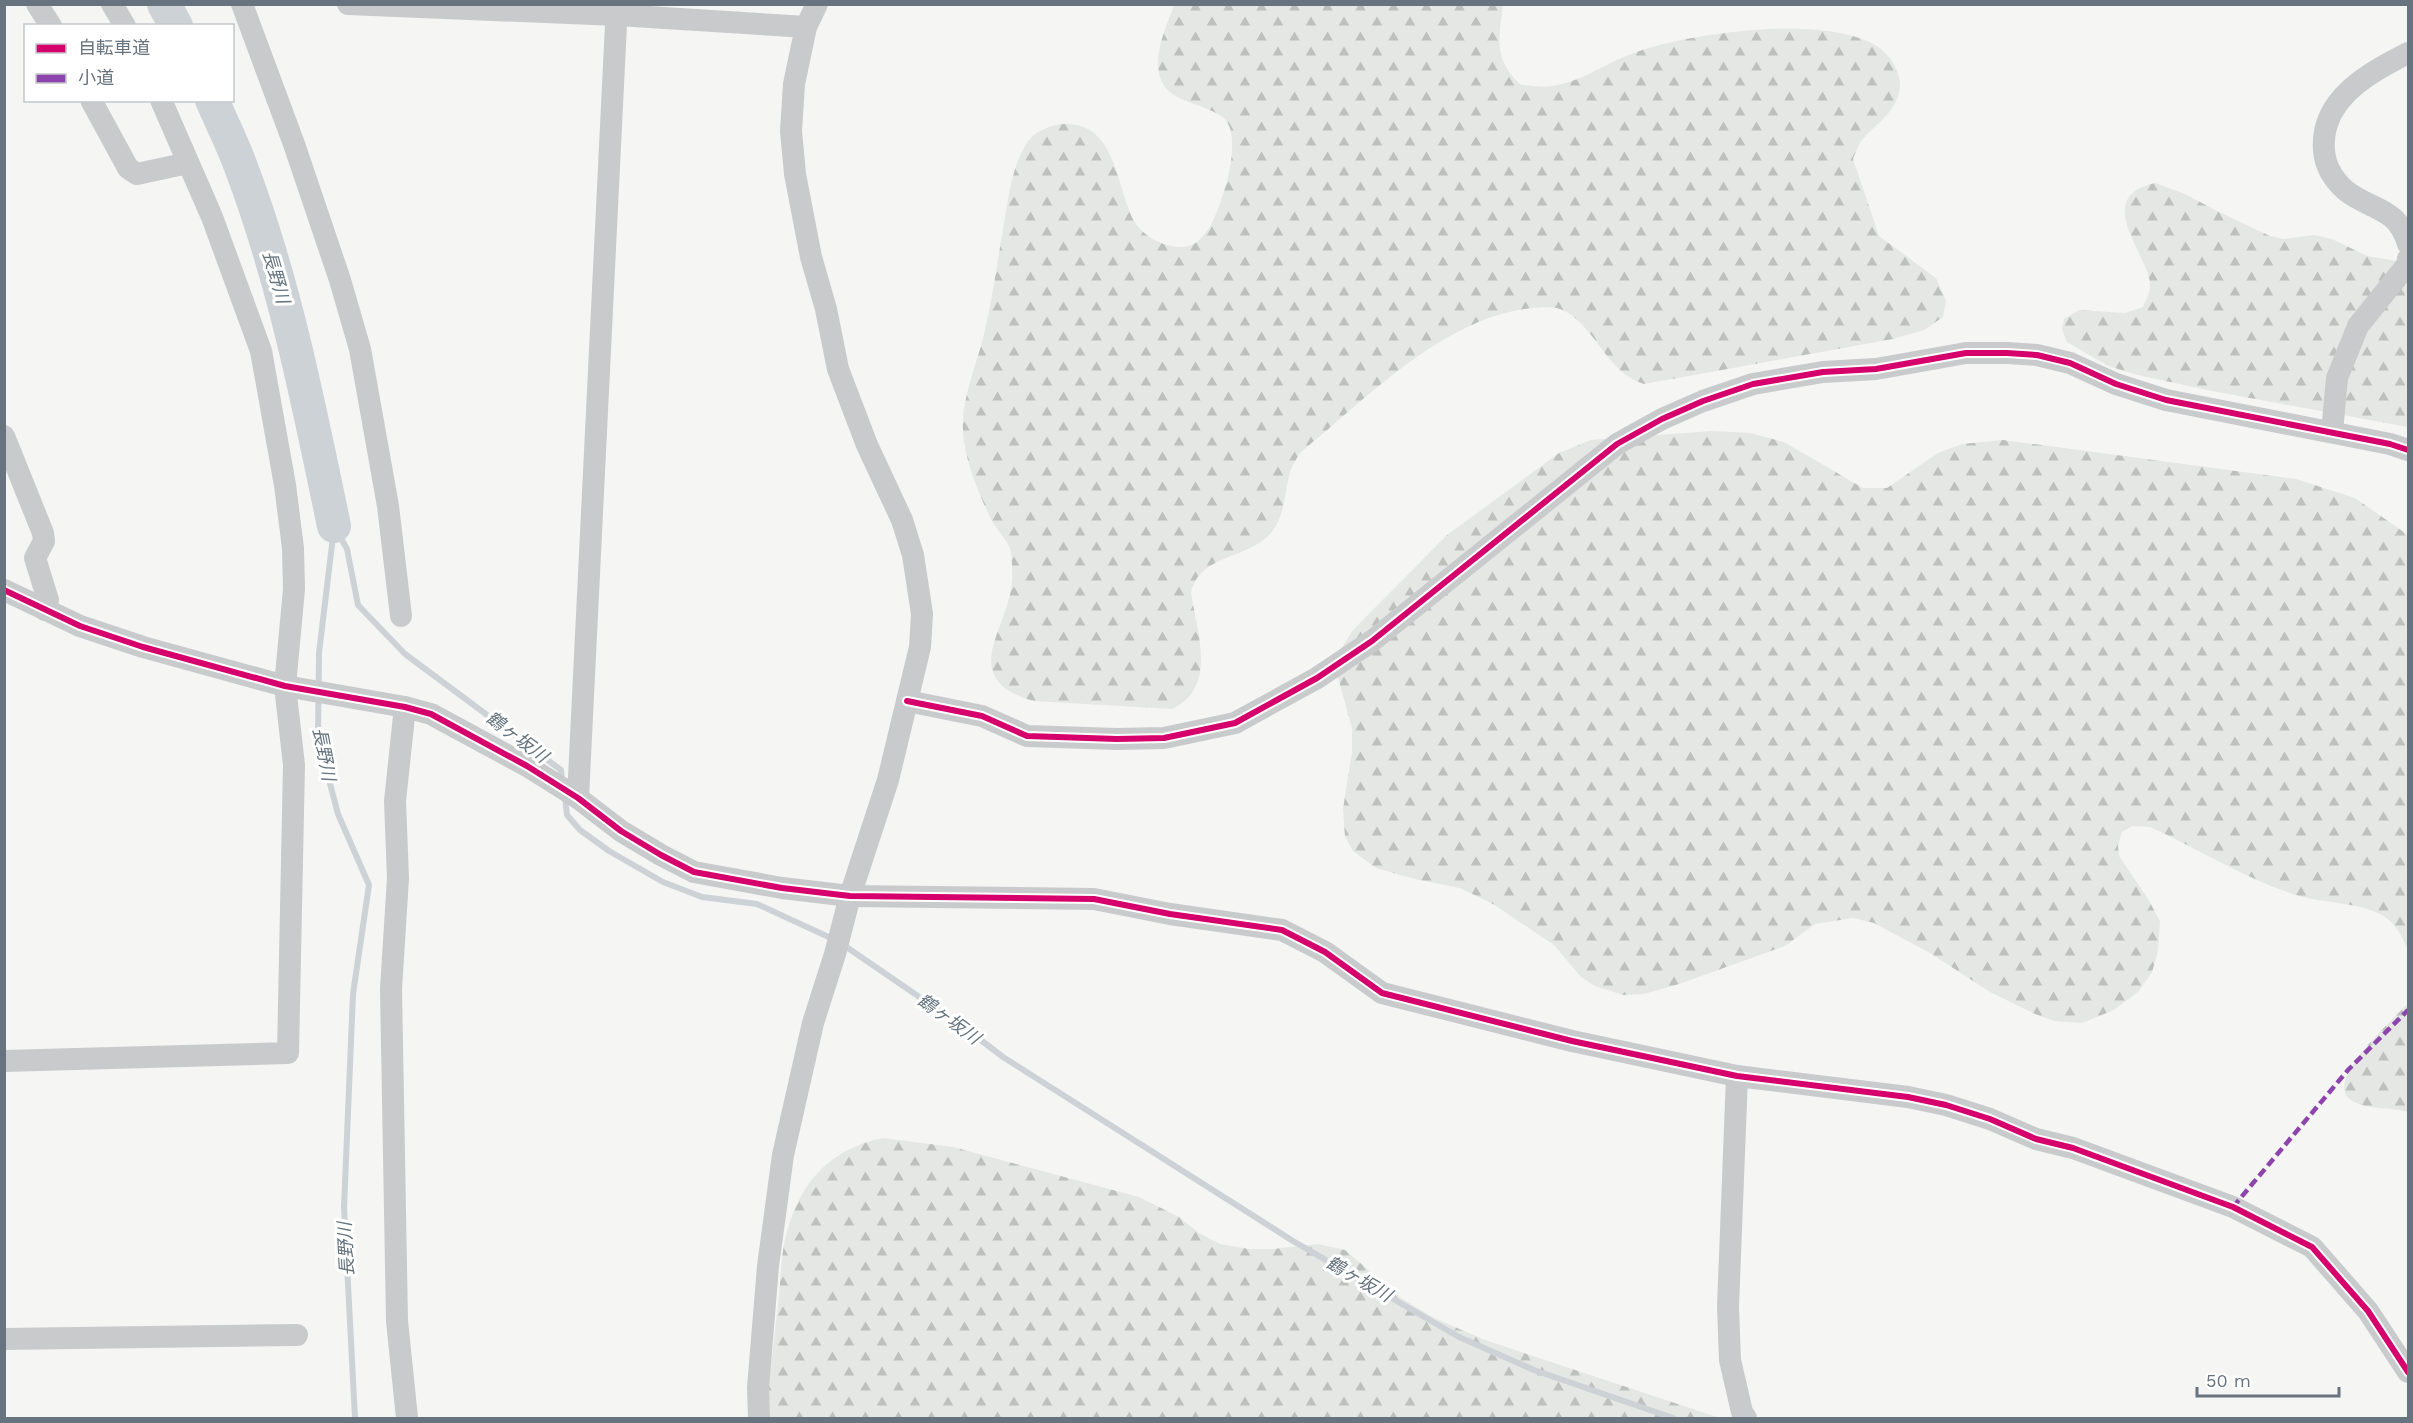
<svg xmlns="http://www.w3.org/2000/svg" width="2413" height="1423" font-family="'Work Sans','Noto Sans JP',sans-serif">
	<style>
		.forest { fill: url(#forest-firs) }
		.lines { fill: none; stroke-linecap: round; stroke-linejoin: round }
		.stream { stroke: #cdd2d6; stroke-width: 6 }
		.river { stroke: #cdd2d6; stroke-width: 34 }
		.street { stroke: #c9cacb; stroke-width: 22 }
		.quiet { stroke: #8e44ad; stroke-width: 4.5; stroke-dasharray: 9 4.5; stroke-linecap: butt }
		.cycleway-casing { stroke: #fff; stroke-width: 10 }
		.cycleway { stroke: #d6006c; stroke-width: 6 }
		.labels { text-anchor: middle; stroke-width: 6; stroke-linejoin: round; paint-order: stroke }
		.water-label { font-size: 18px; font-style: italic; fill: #64737d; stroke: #fff }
	</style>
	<defs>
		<pattern id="forest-firs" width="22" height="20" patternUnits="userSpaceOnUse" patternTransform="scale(1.5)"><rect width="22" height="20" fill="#e4e7e3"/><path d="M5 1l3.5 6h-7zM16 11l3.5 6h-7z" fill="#bdc0bd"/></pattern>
	</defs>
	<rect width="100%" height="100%" fill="#f5f5f4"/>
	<g class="forest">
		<path d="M1174,5H1503C1500,32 1493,55 1514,78C1514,78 1519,84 1520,84C1523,86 1530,85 1533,86C1569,91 1599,66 1631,54C1686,33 1832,12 1881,49C1893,59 1903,76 1899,93C1894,113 1876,124 1863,139C1858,144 1856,152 1853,159L1879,236L1936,278L1946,301L1943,317L1924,330L1893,339L1644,384C1607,373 1597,329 1565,311C1556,306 1543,307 1533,308C1445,316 1366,399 1300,453C1297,458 1293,464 1291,469C1284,490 1286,518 1269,535C1246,559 1199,555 1191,593C1197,633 1218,687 1172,709L1034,701C949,677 1018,622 1012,569C1012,562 1012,552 1009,546C1004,536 995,528 990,517C979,494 968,467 964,442C958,404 977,366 985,330C993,295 998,258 1004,223C1009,194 1012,166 1028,141C1036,131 1050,125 1063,124C1116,121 1116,186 1134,221C1143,236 1160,245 1177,247C1193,249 1204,238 1212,223C1223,201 1243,140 1225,119C1221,115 1210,110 1205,108C1189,101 1171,99 1162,82C1151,58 1166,28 1174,5Z"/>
		<path d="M2155,183L2185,194L2217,211L2270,236L2284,239L2314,235L2332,239L2367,256L2408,263V427L2207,390L2138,375L2108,366L2067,342L2062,329L2064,319L2079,310L2125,313L2143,307C2145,302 2149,295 2150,289C2154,259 2088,198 2155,183Z"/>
		<path d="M1712,431L1750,433L1784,442L1863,488H1887L1938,453L1962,444L2003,440L2296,479L2355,498L2408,535V951C2402,936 2396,923 2382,915C2355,901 2324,904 2296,895C2245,879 2199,849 2150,827L2132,826L2122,832L2118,845L2119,856L2148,899L2160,921L2158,951L2152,972L2139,991L2114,1010L2082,1023L2054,1021L2035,1014L1990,992L1930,953L1874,923L1853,918L1815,924L1785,946L1679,984L1644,994L1623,995L1595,986L1581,977L1554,945L1493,904L1460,888L1415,879L1376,868L1353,851L1345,837L1343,809L1352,752V728L1337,674L1341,649L1353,630L1447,535L1559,453L1591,440Z"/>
		<path d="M2408,1003V1112C2391,1107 2369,1110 2354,1102C2317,1084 2397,1017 2408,1003Z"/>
		<path d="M883,1138L953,1147L1139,1197L1179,1217L1199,1233L1220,1244L1249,1249H1273L1318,1244L1345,1250L1401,1298L1434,1318L1485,1340L1720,1418H769L767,1401C771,1366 775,1331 779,1296C781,1275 781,1252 787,1232C801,1181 830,1149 883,1138Z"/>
	</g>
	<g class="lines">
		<g class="stream">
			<path d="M334,526L347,549L358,605L405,654L561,770L562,781"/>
			<path d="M334,528L319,653L318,738L338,814L369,885L353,994L344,1207L355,1418"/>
			<path d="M565,797L567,815L580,830L609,851L663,882L702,897L757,904L833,939"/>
			<path d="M842,944L969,1031L1003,1057L1293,1241L1459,1337L1534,1370L1673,1418"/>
		</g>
		<g class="river">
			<path d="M164,4L176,26"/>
			<path d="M212,100C222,123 233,145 241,167C285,283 309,406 334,526"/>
		</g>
		<g class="street">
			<path d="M37,4L51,26"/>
			<path d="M112,4L125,26"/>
			<path d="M242,4L294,144L340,280L360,349L388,506L401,616"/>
			<path d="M348,4L617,15L806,27"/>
			<path d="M2408,53C2369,73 2320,99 2324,150C2325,167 2333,179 2345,190C2371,211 2397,206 2408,244"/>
			<path d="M91,100L128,168L137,174L188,163"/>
			<path d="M2332,432L2337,378L2358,326L2407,265L2408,259"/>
			<path d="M4,436L43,533L44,541L35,558L48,600L45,610"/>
			<path d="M4,590L80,626L143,647L285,686L405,707L431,714L527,766L578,798L621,831L661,855L694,872L782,888L850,896L1094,899L1170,914L1282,930L1325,952L1382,993L1572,1041L1737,1076L1908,1097L1946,1105L1990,1119L2036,1139L2073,1148L2233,1207L2312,1247L2368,1311L2408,1372"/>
			<path d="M907,701L982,716L1027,736L1117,739L1164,738L1235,723L1317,678L1372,641L1617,444L1662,419L1703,401L1753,384L1823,372L1876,369L1966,353H2007L2037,355L2070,363L2116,384L2166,400L2390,444L2408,450"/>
			<path d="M405,707L395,801L398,878L391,989L397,1321L407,1418"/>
			<path d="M578,798L617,4"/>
			<path d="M4,1061L288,1053L294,765L285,686L294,589L293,548L285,485L261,351L212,217L161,100"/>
			<path d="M1737,1076L1728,1307L1730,1360L1742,1412L1746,1418"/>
			<path d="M4,1339L297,1335"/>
			<path d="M759,1418L758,1388L768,1266L783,1155L813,1023L835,954L850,896L888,780L920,647L922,614L913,555L902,520L867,445L838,369L826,309L811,257L795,174L791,131L794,84L806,27L817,4"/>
		</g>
		<path class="quiet" d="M2233,1207L2348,1070L2408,1010"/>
		<g class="cycleway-casing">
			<g id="cycleway">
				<path d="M4,590L80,626L143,647L285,686L405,707L431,714L527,766L578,798L621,831L661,855L694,872L782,888L850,896L1094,899L1170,914L1282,930L1325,952L1382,993L1572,1041L1737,1076L1908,1097L1946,1105L1990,1119L2036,1139L2073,1148L2233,1207L2312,1247L2368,1311L2408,1372"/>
				<path d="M907,701L982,716L1027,736L1117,739L1164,738L1235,723L1317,678L1372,641L1617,444L1662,419L1703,401L1753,384L1823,372L1876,369L1966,353H2007L2037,355L2070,363L2116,384L2166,400L2390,444L2408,450"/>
			</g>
		</g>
		<use href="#cycleway" class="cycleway"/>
	</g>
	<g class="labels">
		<g class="water-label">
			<text transform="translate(276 277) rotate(74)" y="6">長野川</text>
			<text transform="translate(517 737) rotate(37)" y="6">鶴ヶ坂川</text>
			<text transform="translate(324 754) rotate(79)" y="6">長野川</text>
			<text transform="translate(949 1019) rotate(36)" y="6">鶴ヶ坂川</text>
			<text transform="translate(346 1249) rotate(-93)" y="6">長野川</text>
			<text transform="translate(1359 1279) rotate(30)" y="6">鶴ヶ坂川</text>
		</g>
	</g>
	<rect width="2413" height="1423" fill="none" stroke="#687380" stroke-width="12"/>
	<rect x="24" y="24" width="210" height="78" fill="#ffffff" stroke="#c3c7cc" stroke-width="1.5"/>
	<rect x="36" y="44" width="30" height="9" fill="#d6006c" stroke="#c3c7cc" stroke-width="1.5"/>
	<text x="78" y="54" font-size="18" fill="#687380">自転車道</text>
	<rect x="36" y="74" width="30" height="9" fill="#8e44ad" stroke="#c3c7cc" stroke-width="1.5"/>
	<text x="78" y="84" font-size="18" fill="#687380">小道</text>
	<path d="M2197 1387v9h142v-9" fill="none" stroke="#687380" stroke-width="3"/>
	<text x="2206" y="1387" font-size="18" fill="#687380" stroke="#ffffff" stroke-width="4.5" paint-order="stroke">50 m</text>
</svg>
